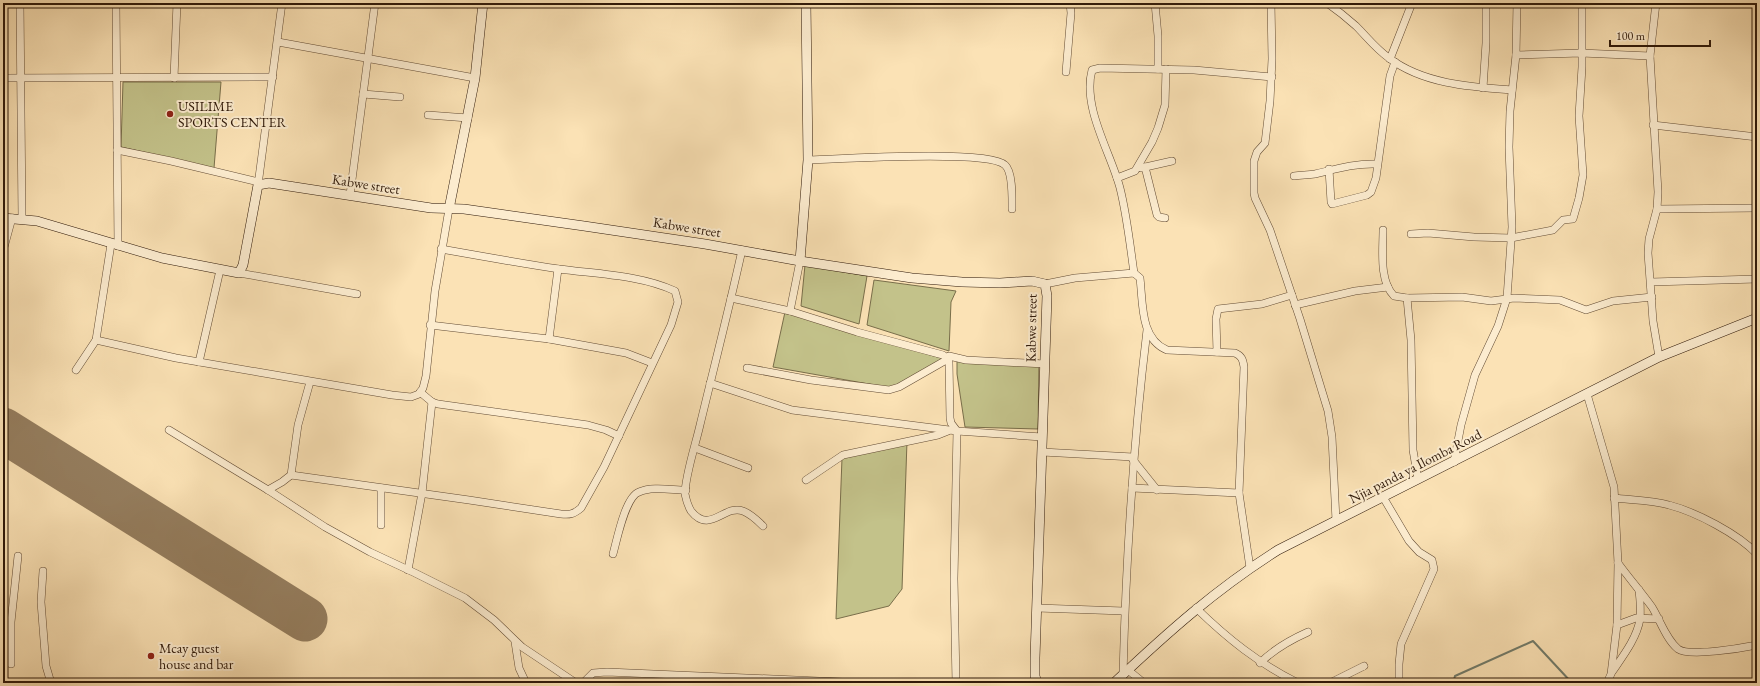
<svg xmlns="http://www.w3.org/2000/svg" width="1760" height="686" font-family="'EB Garamond',serif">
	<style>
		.green { fill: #c3c28a; stroke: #796e4a }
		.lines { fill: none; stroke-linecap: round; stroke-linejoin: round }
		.stream { stroke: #727c6b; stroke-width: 2 }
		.runway { stroke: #957e5f; stroke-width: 45 }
		.street-casing { stroke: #624b34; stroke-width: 8 }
		.secondary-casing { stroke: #2f1909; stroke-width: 10 }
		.street { stroke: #fceccf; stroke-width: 7 }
		.secondary { stroke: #fceccf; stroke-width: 9 }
		.poi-dot { fill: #8f2418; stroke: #fceccf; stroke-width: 1.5 }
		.labels { text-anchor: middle; stroke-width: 4; stroke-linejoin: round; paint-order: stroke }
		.poi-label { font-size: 14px; fill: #2f1909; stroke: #fceccf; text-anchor: start }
		.street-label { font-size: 14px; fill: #2f1909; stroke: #fceccf }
	</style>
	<rect width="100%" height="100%" fill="#fbe2b5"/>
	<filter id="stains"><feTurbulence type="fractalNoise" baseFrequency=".005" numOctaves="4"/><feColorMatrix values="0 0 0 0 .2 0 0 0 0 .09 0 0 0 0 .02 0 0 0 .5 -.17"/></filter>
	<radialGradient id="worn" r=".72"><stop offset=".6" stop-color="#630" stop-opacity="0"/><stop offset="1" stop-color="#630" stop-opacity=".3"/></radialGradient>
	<g class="green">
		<path d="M123,82H221L214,168L121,147Z"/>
		<path d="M805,265L867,276L859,324L801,306Z"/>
		<path d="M874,280L956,291L951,302L949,351L867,325Z"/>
		<path d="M785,312L944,359L897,389L773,367Z"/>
		<path d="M957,358L1039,360L1038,429L965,427L957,374Z"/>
		<path d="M907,441L902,589L889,606L836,619L842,458Z"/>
	</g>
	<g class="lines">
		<path class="stream" d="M1453,683L1455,676L1533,641L1572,683"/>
		<path class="runway" d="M3,430L305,619"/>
		<g class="street-casing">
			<g id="street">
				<path d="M20,3L22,219"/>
				<path d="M116,3L118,246"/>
				<path d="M1050,3H1071"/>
				<path d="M1155,3L1158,36V69"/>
				<path d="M1271,3L1272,59L1270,101L1265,143L1257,152L1254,161V193L1255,198L1270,230L1300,319L1328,411L1332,437L1336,521"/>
				<path d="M1327,3C1337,10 1347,18 1356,26C1367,37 1376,49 1389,58C1423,84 1471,87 1512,90"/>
				<path d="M1656,3L1650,56L1658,192L1657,209L1649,239L1648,253L1653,321L1659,357"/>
				<path d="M806,4L1011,3"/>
				<path d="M278,42L475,78"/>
				<path d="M1516,55L1581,53L1650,56"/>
				<path d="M1390,59L1412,3"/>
				<path d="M1066,72L1071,13L1070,3"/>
				<path d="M3,78L273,77"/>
				<path d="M174,78L177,3"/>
				<path d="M1483,88L1486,43V7"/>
				<path d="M363,94L400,97"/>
				<path d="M428,115L468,118"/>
				<path d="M1653,125L1757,137"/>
				<path d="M117,150L171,161L259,182"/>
				<path d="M808,160C838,159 989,149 1005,165C1013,172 1012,199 1012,209"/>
				<path d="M1145,167L1157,215L1159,217L1165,218"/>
				<path d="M1141,168L1172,161"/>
				<path d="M1329,169L1331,202L1332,204L1367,195L1371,192L1376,178L1390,76L1395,62"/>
				<path d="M1294,176C1301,175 1308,175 1315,174C1336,169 1356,163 1377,164"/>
				<path d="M1117,178L1135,171L1152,142L1158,128L1165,105L1166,69"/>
				<path d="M258,185L282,3"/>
				<path d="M350,195L375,3"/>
				<path d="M1657,209L1757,208"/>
				<path d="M1383,230C1383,250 1379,281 1394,296L1407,298L1462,297L1491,301L1514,298L1560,300L1586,310L1613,301L1652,297"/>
				<path d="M1411,234L1428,233L1474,237L1511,238L1553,230L1563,220L1573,219L1579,198L1583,175L1579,116L1582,67V3"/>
				<path d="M742,250C729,309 714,367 700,425C696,443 685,476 685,494C686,499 688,506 691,511C710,535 724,504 743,511C751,514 757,520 763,526"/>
				<path d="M3,251L12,218"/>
				<path d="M239,273L357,294"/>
				<path d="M1134,273C1130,245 1127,216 1120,188C1111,153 1082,108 1092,70L1100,68L1194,70L1272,77"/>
				<path d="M1651,282L1757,279"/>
				<path d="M1045,284L1075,278L1134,273L1140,278C1143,303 1140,339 1167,350L1235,353C1242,356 1243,360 1244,367L1239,493L1250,568"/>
				<path d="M731,298L790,311L857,332L943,355L948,359L949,362L950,418L951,423L957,431L1042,437"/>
				<path d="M1407,298L1411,340L1413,450L1418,479"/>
				<path d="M1295,305L1355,291L1388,287"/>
				<path d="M790,311L800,261"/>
				<path d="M430,325L549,339L626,353L652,363"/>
				<path d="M549,339L558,269"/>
				<path d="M96,340L176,358L392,395L411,397L419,394L423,388L426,376L435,291L449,209"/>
				<path d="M1217,352L1216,319L1218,309L1262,304L1292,295"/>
				<path d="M949,356L966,360L1045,364"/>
				<path d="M199,362L220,270"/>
				<path d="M747,368L811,380L889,390L899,387L948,359"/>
				<path d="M76,370L96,340L111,244"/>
				<path d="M710,383L792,410L957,431L954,579L956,683"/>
				<path d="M420,392L432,402L438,404L588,425L606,430L619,436"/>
				<path d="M1587,394L1614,487L1618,563L1617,625L1611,674L1607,683"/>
				<path d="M169,430L268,490L325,527L370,552L415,573L465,598L494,620L522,647L576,683"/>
				<path d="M695,448L748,468"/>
				<path d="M1042,452L1133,457"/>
				<path d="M1133,460L1157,490"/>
				<path d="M1454,462L1461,425L1475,375L1498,326L1507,298L1512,227L1509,147L1510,111L1516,55L1517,3"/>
				<path d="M291,475L469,500L561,514C570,515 574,514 581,508L604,467L671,325L678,302L675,291C641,275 596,274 559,269C519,263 480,256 441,249"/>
				<path d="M806,480L843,455L938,435L948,431"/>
				<path d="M1132,488L1239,493"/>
				<path d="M268,490L282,482L291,475L298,425L310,382"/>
				<path d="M1383,497L1409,541L1419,552L1432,560L1434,569L1401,644L1399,664V683"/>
				<path d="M1614,498C1632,500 1652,500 1669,505C1696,512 1738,534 1757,554"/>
				<path d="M381,525V488"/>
				<path d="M613,554C617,540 625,497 639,492C652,486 672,490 686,490"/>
				<path d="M1618,563C1629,578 1641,592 1652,607C1660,620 1666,639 1678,649C1689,657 1742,648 1757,645"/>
				<path d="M408,570L422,493L432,402"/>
				<path d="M43,571L41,602L46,666L51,683"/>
				<path d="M1037,608L1124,611"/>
				<path d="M1196,608C1228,639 1258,663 1298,683"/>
				<path d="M1617,625L1636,618L1659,619"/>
				<path d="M515,642L519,668L526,683"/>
				<path d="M1260,663C1274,649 1290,640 1308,632"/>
				<path d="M11,664V622L18,556"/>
				<path d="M1128,670L1144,683"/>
				<path d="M1612,672C1623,656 1637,638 1640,619C1641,609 1640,599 1639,590"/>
				<path d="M1123,675C1126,559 1133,445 1147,330"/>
				<path d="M583,683L593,673L607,672L865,683"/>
				<path d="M1330,683L1364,666"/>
			</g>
		</g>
		<g class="secondary-casing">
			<g id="secondary">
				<path d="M449,209L475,78L483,3"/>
				<path d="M3,218L37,221L162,258L239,273L243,265L258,185L269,183L431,208L464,209L584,226L705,244L800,261L912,278L962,282L1000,283L1032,281L1045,284L1047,296L1035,658V676L1037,683"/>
				<path d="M800,261L808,160L806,3"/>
				<path d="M1114,683C1167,633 1216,589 1278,550L1659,357L1757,318"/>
			</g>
		</g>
		<use href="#street" class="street"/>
		<use href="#secondary" class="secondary"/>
	</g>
	<g class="poi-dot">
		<circle cx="170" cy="114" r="4"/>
		<circle cx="151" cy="656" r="4"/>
	</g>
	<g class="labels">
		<g class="poi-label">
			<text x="178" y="111">USILIME<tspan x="178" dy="16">SPORTS CENTER</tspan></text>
			<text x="159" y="653">Mcay guest<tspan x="159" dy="16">house and bar</tspan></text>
		</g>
		<g class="street-label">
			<text transform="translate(366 184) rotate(9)" y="5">Kabwe street</text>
			<text transform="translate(687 227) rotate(9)" y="5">Kabwe street</text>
			<text transform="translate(1031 328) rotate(-89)" y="5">Kabwe street</text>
			<text transform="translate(1415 466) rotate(-27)" y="5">Njia panda ya Ilomba Road</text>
		</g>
	</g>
	<rect width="1760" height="686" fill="none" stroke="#fbe2b5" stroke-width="16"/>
	<rect x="4" y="4" width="1752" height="678" fill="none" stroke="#2f1909" stroke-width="2"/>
	<rect x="8" y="8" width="1744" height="670" fill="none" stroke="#2f1909"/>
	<path d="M1610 40v6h100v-6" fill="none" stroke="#2f1909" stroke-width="2"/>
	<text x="1616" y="40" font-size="12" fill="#2f1909" stroke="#fceccf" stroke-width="3" paint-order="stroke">100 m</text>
	<rect width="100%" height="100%" filter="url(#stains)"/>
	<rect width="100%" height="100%" fill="url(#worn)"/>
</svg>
